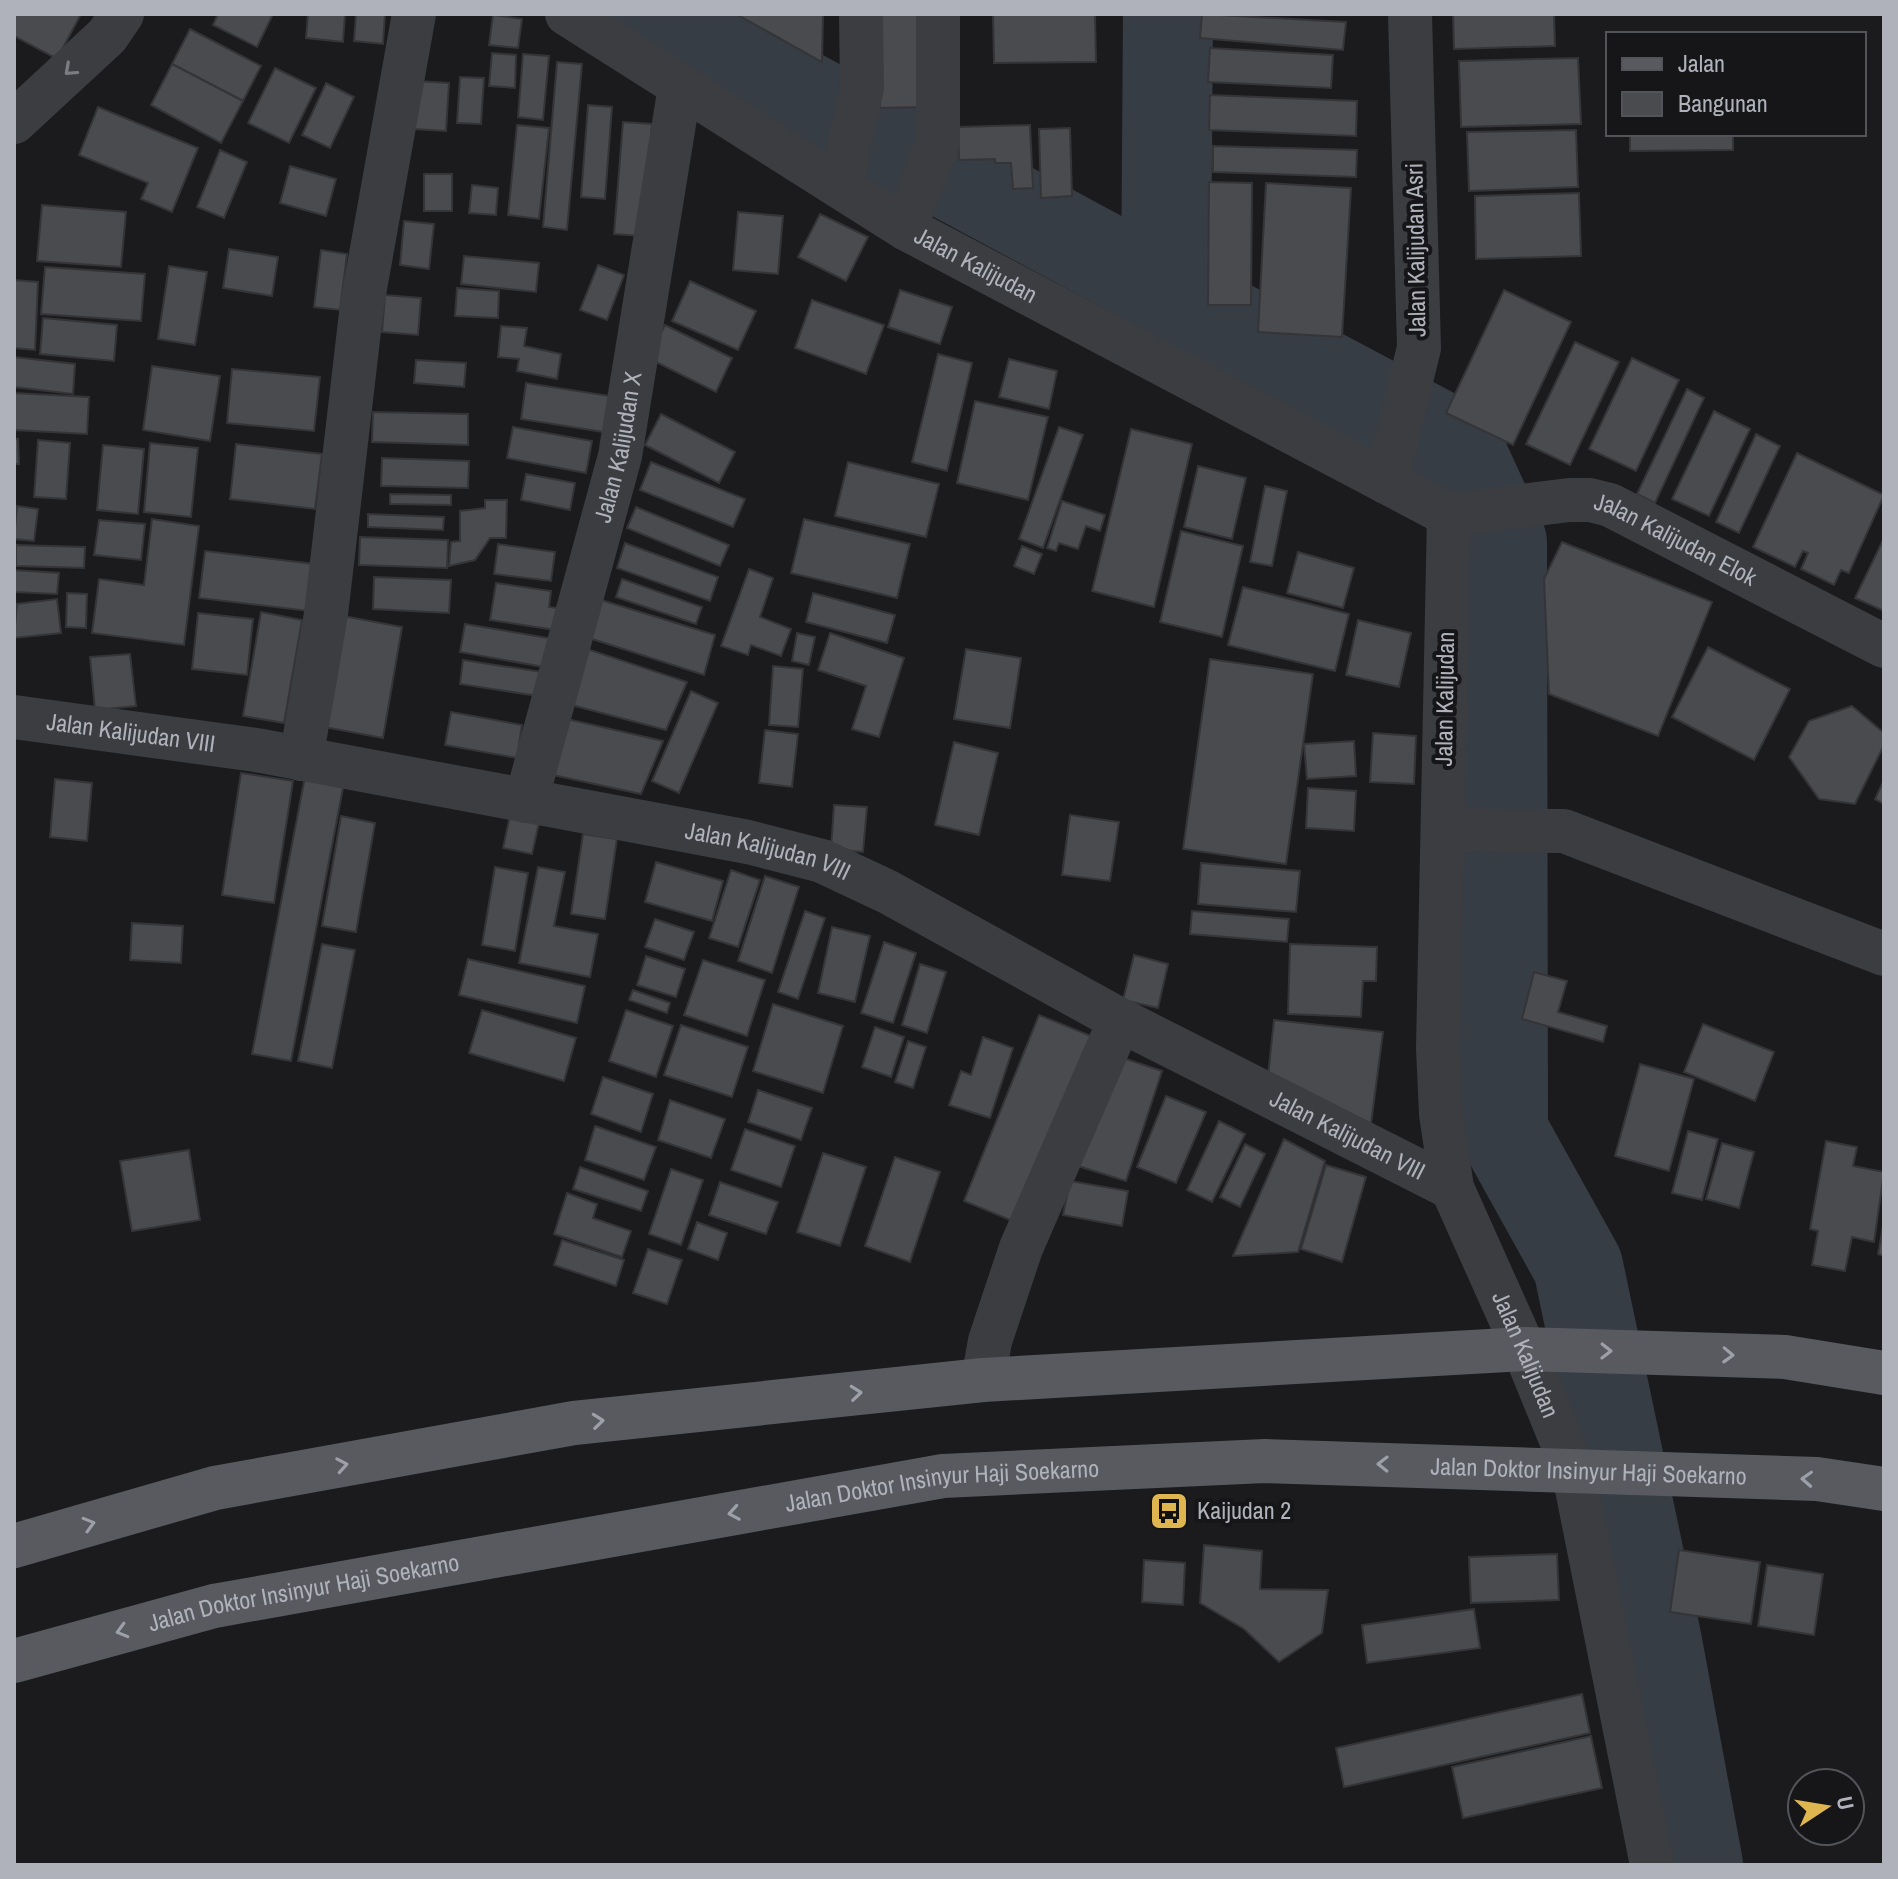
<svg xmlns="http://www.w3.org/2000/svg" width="1898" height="1879" font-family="'Archivo Narrow',sans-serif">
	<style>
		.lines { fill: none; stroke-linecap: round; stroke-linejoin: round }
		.river { stroke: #363d44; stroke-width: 90 }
		.building { fill: #4a4b4f; stroke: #353538; stroke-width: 2 }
		.minor { stroke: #3c3d41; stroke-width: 44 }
		.major { stroke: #585a60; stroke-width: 44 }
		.oneway { stroke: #7b7d84 }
		.oneway2 { stroke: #9ea0a9 }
		.labels { text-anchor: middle; stroke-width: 8; stroke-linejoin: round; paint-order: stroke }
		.street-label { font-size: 24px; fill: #afb2bb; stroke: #161618 }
		.poi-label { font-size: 24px; fill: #afb2bb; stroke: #161618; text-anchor: start }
	</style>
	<rect width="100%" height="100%" fill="#1b1b1d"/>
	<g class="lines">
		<g class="river">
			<path d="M652,14L1166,291"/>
			<path d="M1168,14L1166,291L1458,446L1502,542L1503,1131L1578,1266L1657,1642L1698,1865"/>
		</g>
	</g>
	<g class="building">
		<path d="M14,14H81L57,59L14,36Z"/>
		<path d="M218,14H273L257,47L213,25Z"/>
		<path d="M308,14H345L343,42L306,38Z"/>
		<path d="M356,14H385L383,44L354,41Z"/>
		<path d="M736,14H823L822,62Z"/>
		<path d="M877,14H922L925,107L880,108Z"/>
		<path d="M993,14H1095L1096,62L994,63Z"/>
		<path d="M1202,14L1346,22L1343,50L1200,38Z"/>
		<path d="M1453,14H1554L1555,46L1454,49Z"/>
		<path d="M493,15L522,19L518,48L489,45Z"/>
		<path d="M190,29L261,66L243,101L172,64Z"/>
		<path d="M1210,48L1333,55L1331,88L1208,82Z"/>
		<path d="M492,53L516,55L515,88L489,86Z"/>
		<path d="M523,54L549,56L543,120L518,117Z"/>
		<path d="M1578,58L1581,124L1461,127L1459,61Z"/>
		<path d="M557,62L582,64L567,230L543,227Z"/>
		<path d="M172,64L243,101L221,143L151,105Z"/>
		<path d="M275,68L316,88L289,143L248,123Z"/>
		<path d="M460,77L484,78L481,124L457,123Z"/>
		<path d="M417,81L449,83L446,131L414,129Z"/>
		<path d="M326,83L354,97L330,148L302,135Z"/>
		<path d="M1210,95L1357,101L1356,136L1209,130Z"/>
		<path d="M588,105L612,107L605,199L581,197Z"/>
		<path d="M98,107L198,148L172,212L141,199L148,183L79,155Z"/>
		<path d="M623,122L652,124L642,236L614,234Z"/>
		<path d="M517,125L549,128L539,219L508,215Z"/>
		<path d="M1030,125L1033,188L1013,189L1011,163H995V159L959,160L958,127Z"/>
		<path d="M1070,128L1072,196L1041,198L1039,129Z"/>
		<path d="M1576,130L1578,187L1469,191L1467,132Z"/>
		<path d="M1630,134H1733V150L1630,151Z"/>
		<path d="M1213,146L1357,150L1356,177L1213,172Z"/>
		<path d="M220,150L247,162L224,218L197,207Z"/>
		<path d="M290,166L336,179L326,216L280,203Z"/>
		<rect x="424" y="174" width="28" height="37"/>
		<path d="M1209,182L1252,183L1251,305H1208Z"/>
		<path d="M1266,183L1351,188L1342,337L1258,332Z"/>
		<path d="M472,185L498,188L496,215L469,213Z"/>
		<path d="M1579,193L1581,256L1476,259L1475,196Z"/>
		<path d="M42,205L126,212L121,267L37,261Z"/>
		<path d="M738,212L783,216L778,274L733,270Z"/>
		<path d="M820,214L868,237L846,281L798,257Z"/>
		<path d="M404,221L434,224L429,269L400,265Z"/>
		<path d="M229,249L278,257L272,296L223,288Z"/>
		<path d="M321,250L347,254L340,310L314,307Z"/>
		<path d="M464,256L539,263L536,292L461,284Z"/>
		<path d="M598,265L624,275L607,320L580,310Z"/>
		<path d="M169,266L207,272L195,345L158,339Z"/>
		<path d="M45,267L145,274L141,321L41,314Z"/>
		<path d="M14,280L38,282L35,350L14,348Z"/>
		<path d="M690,281L756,311L738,350L672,321Z"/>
		<path d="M457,288L499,291L498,318L455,316Z"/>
		<path d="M900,290L952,307L940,344L888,327Z"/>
		<path d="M1504,290L1571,322L1513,445L1446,413Z"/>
		<path d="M385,295L421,298L418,335L382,332Z"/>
		<path d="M812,300L884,325L866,374L795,348Z"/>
		<path d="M43,318L117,325L114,361L40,354Z"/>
		<path d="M665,325L732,358L716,392L648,358Z"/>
		<path d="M501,326L527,328L524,346L561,354L557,379L517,371L519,359L498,357Z"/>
		<path d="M1575,342L1619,362L1570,465L1526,444Z"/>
		<path d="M938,354L972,363L947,471L912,462Z"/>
		<path d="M14,357L75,364L73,394L14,387Z"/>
		<path d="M1632,358L1679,380L1636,471L1589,449Z"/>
		<path d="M1009,359L1057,371L1049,409L999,397Z"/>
		<path d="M416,360L466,363L464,387L414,383Z"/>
		<path d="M152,366L220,376L210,441L143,430Z"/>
		<path d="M232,369L320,377L314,431L227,423Z"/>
		<path d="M526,383L616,397L610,433L521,419Z"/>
		<path d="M1687,389L1704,398L1655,503L1637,494Z"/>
		<path d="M14,393L89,397L87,434L14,430Z"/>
		<path d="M975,401L1048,417L1028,500L957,483Z"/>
		<path d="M1714,411L1750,429L1709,516L1672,499Z"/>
		<path d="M373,412L468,414V445L372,442Z"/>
		<path d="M661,414L735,452L719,483L645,445Z"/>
		<path d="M513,427L592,441L586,473L507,458Z"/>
		<path d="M1059,427L1083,435L1043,548L1019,539Z"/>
		<path d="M1131,429L1192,444L1154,607L1092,591Z"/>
		<path d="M1756,434L1780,446L1739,533L1716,522Z"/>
		<path d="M14,439H18L19,464H14Z"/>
		<path d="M38,440L70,443L66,499L34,497Z"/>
		<path d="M150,443L198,448L191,517L144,512Z"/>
		<path d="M236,444L322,454L315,509L230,499Z"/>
		<path d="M103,445L144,449L138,514L97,510Z"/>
		<path d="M1797,453L1884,495L1849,573L1841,570L1834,585L1801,569L1808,553L1803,551L1795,567L1753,547Z"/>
		<path d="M382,458L469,461L468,488L381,486Z"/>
		<path d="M651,462L745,499L733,527L640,490Z"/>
		<path d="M848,462L939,484L926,537L835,516Z"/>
		<path d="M1198,466L1246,478L1232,539L1184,527Z"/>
		<path d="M526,474L575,483L570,510L521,500Z"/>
		<path d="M1265,486L1287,491L1272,566L1250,562Z"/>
		<path d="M390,494L451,495V505L390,504Z"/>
		<path d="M485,500H507L506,538H490L475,560L449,566L451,542L460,541V511L485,508Z"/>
		<path d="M1062,501L1105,515L1100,531L1086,526L1078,549L1059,543L1056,551L1047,548Z"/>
		<path d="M17,506L38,509L34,541L14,539Z"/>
		<path d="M636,507L729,545L720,566L627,528Z"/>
		<path d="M368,514L444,517L443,530L368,527Z"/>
		<path d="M152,519L199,526L184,645L92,633L99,579L144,585Z"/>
		<path d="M804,519L910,544L897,598L791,573Z"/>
		<path d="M99,520L145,524L141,560L94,555Z"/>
		<path d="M1181,531L1243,546L1222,637L1160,622Z"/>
		<path d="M360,537L448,540L447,568L359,565Z"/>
		<path d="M1884,538V611L1855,598Z"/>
		<path d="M1562,542L1712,602L1658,736L1549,694L1544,579Z"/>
		<path d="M625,543L718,577L710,601L617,568Z"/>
		<path d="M498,544L555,552L551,581L494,574Z"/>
		<path d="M16,545L85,547L84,568L16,566Z"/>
		<path d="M1022,546L1042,554L1034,574L1014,566Z"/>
		<path d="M205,551L314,564L309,611L199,598Z"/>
		<path d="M1298,552L1354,568L1343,608L1287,593Z"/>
		<path d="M749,569L773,578L760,617L791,629L781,656L751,645L748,655L721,646Z"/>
		<path d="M14,570L59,573L57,594L14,592Z"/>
		<path d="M374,577L451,580L449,613L373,609Z"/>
		<path d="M622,579L702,607L696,624L616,597Z"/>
		<path d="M496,583L551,591L549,607L565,609L562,631L490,620Z"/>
		<path d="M1243,587L1349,614L1335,671L1228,645Z"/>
		<path d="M67,593L87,594L86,628L66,627Z"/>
		<path d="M813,593L895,615L887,643L806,622Z"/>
		<path d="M57,599L61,633L14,638L17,604Z"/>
		<path d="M598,599L715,635L704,675L586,637Z"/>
		<path d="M261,612L302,620L284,723L243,716Z"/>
		<path d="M198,613L253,619L247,675L192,669Z"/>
		<path d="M338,615L402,627L383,738L319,726Z"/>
		<path d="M1358,620L1411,633L1399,687L1346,675Z"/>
		<path d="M465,624L554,639L549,668L460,652Z"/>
		<path d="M797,633L815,637L809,665L792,661Z"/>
		<path d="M830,633L904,658L879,737L852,729L866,686L818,670Z"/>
		<path d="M581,647L687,682L666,730L564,703Z"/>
		<path d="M1708,647L1790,689L1754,760L1672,717Z"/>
		<path d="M966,649L1021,658L1010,728L954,719Z"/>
		<path d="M130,654L136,706L95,710L90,657Z"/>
		<path d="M1210,659L1313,674L1286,864L1183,849Z"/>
		<path d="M463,660L542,672L538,696L460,684Z"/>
		<path d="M773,666L803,669L798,727L769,725Z"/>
		<path d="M691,691L718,703L679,793L652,781Z"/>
		<path d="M1852,706L1884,733V745L1855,804L1819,799L1789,757L1809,721Z"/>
		<path d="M451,712L522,725L517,758L445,745Z"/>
		<path d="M567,719L663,741L641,794L553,775Z"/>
		<path d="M765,730L798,734L792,787L759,783Z"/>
		<path d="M1373,733L1416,736L1414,784L1370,782Z"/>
		<path d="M1354,741L1356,776L1307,779L1304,744Z"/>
		<path d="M954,742L998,753L979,835L935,825Z"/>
		<path d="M307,766L346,772L291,1061L252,1054Z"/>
		<path d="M241,773L293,781L274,903L222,895Z"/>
		<path d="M55,779L92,783L87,841L50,837Z"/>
		<path d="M1884,780V804L1875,799Z"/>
		<path d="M1308,788L1356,791L1354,831L1306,828Z"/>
		<path d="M834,805L867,807L863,852L831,849Z"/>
		<path d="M511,811L540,818L532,854L503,848Z"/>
		<path d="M1070,815L1119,822L1110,881L1062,875Z"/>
		<path d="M341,816L375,823L356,932L322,926Z"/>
		<path d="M583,834L617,839L605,919L571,914Z"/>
		<path d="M656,862L723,881L712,921L645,902Z"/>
		<path d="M1201,863L1300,871L1296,912L1198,904Z"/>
		<path d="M495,867L528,873L515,951L482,945Z"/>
		<path d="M538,867L565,872L554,926L598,934L590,977L519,963Z"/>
		<path d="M731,870L760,880L738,947L709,938Z"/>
		<path d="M765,876L799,887L772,973L738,961Z"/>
		<path d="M805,911L825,918L798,999L778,992Z"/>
		<path d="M1192,911L1289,919L1287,942L1190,934Z"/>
		<path d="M655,919L694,932L684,960L645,947Z"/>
		<path d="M132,923L183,926L181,963L130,960Z"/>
		<path d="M832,927L870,936L855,1002L818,993Z"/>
		<path d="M884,942L916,953L893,1023L861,1013Z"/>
		<path d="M322,944L355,950L332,1068L298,1061Z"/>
		<path d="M1290,944L1377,947L1376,981H1363L1361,1017L1288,1014Z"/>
		<path d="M1134,955L1168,964L1158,1008L1123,1000Z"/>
		<path d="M646,956L685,969L676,997L637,985Z"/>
		<path d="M468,959L585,986L577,1023L459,995Z"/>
		<path d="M703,960L765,980L747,1036L684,1015Z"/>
		<path d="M920,964L946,972L927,1033L902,1025Z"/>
		<path d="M1534,972L1567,981L1558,1012L1607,1026L1603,1042L1522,1019Z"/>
		<path d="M633,990L670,1003L667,1013L629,1000Z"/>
		<path d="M773,1004L843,1026L823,1093L753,1071Z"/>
		<path d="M482,1010L576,1038L564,1081L469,1053Z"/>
		<path d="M626,1010L673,1026L656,1077L609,1061Z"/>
		<path d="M1039,1015L1101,1040L1025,1226L964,1201Z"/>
		<path d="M1274,1020L1383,1032L1371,1124L1268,1076Z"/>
		<path d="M1703,1024L1774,1052L1755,1101L1684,1072Z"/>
		<path d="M681,1025L748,1047L732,1097L664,1075Z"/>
		<path d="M875,1027L904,1037L891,1077L862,1067Z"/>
		<path d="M983,1037L1013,1048L990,1118L949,1105L961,1071L971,1075Z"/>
		<path d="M908,1041L926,1047L913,1088L895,1082Z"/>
		<path d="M1114,1055L1162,1071L1126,1181L1078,1166Z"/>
		<path d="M1640,1064L1694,1079L1669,1171L1615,1156Z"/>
		<path d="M603,1077L653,1094L641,1132L591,1114Z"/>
		<path d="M758,1090L812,1108L801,1140L748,1122Z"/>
		<path d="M1166,1096L1206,1112L1176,1183L1137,1167Z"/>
		<path d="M670,1100L725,1119L711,1158L658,1140Z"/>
		<path d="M1219,1121L1245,1134L1212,1202L1187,1190Z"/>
		<path d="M595,1126L656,1147L644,1180L585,1160Z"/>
		<path d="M745,1129L795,1146L781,1187L731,1170Z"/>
		<path d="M1688,1131L1718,1139L1702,1200L1672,1193Z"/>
		<path d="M1284,1139L1325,1161L1298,1252L1233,1256Z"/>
		<path d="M1826,1141L1857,1147L1853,1166L1884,1172L1874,1242L1852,1237L1845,1271L1812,1265L1818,1231L1810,1229Z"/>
		<path d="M1722,1143L1754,1152L1739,1208L1706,1199Z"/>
		<path d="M1245,1144L1265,1154L1240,1207L1220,1197Z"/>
		<path d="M189,1150L200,1220L132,1231L120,1161Z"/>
		<path d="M823,1153L866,1167L840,1246L797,1232Z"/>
		<path d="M895,1157L940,1172L910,1262L865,1246Z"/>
		<path d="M1326,1165L1366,1177L1342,1262L1301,1249Z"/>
		<path d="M580,1167L648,1191L641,1211L573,1189Z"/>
		<path d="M671,1169L703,1180L681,1245L649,1234Z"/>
		<path d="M1070,1181L1128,1191L1122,1226L1063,1215Z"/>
		<path d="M720,1182L778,1202L766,1234L709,1215Z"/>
		<path d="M567,1193L597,1204L593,1218L631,1231L622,1257L554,1234Z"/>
		<path d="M1884,1221V1256L1878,1254Z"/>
		<path d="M697,1222L727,1233L718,1260L688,1249Z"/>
		<path d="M562,1240L624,1260L616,1286L554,1265Z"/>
		<path d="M648,1249L682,1260L667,1304L633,1293Z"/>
		<path d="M1204,1545L1262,1551L1260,1589L1328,1590L1322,1633L1279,1662L1244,1629L1200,1603Z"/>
		<path d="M1679,1550L1760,1562L1751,1624L1670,1612Z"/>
		<path d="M1557,1554L1559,1600L1471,1603L1469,1557Z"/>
		<path d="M1144,1560L1185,1563L1183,1605L1142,1602Z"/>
		<path d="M1767,1565L1823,1574L1814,1635L1758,1626Z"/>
		<path d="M1474,1609L1480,1648L1367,1663L1362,1625Z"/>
		<path d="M1582,1694L1590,1733L1344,1787L1336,1748Z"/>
		<path d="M1591,1736L1602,1788L1463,1818L1452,1767Z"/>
	</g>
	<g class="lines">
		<g class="minor">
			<path id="s1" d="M567,14L905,228L1449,515"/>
			<path d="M14,122L107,36L122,14"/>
			<path d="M841,184L862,88L861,14"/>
			<path d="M905,228L938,140V14"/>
			<path d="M1386,482L1419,348L1410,14"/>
			<path id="s2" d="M1449,515L1438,1048L1441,1114L1452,1188L1524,1349L1573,1469L1652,1865"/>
			<path id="s3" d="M1449,515L1569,500H1590L1610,505L1884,646"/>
			<path id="s4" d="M14,717L256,750L748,842L822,861L888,892L1120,1020L1452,1188"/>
			<path d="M301,759L326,614L362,305L414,14"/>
			<path id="s5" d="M526,801L620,456L680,87"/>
			<path d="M1443,830L1564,831L1884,954"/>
			<path d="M983,1380L990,1341L1021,1248L1120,1020"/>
		</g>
		<g class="major">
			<path d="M14,1546L215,1488L574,1423L983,1380L1524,1349L1785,1357L1884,1373"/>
			<path id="s6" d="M14,1661L214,1606L943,1476L1265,1461L1817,1479L1884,1489"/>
		</g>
	</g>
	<defs><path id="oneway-chevron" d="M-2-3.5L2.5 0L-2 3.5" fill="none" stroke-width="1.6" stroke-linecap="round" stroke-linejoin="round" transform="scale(2)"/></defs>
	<use class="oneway" href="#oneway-chevron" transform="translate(70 70) rotate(138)"/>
	<g class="oneway2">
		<use href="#oneway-chevron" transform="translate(1606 1351) rotate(1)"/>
		<use href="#oneway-chevron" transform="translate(1728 1355) rotate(2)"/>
		<use href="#oneway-chevron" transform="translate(856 1393) rotate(-6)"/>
		<use href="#oneway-chevron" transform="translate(598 1421) rotate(-6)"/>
		<use href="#oneway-chevron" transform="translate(1383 1464) rotate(-179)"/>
		<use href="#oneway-chevron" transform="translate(342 1465) rotate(-10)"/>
		<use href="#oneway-chevron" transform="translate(1807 1479) rotate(-177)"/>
		<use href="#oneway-chevron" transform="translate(734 1513) rotate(170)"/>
		<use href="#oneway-chevron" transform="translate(89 1524) rotate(-16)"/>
		<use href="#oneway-chevron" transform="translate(122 1631) rotate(164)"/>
	</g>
	<defs>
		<g id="bus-square" transform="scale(2)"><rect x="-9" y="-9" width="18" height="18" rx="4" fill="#dfb550" stroke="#161618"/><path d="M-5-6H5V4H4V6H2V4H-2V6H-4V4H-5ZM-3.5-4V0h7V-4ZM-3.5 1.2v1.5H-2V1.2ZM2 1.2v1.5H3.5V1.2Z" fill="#111"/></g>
	</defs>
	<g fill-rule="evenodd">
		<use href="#bus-square" x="1169" y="1511"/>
	</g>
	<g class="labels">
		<g class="street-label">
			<text transform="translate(1416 250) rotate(-91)" y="8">Jalan Kalijudan Asri</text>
			<text dy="8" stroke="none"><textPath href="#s1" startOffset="480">Jalan Kalijudan</textPath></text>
			<text dy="8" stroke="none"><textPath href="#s5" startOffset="366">Jalan Kalijudan X</textPath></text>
			<text dy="8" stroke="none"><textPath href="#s3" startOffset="236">Jalan Kalijudan Elok</textPath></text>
			<text transform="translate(1445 699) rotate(-89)" y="8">Jalan Kalijudan</text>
			<text dy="8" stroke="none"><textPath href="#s4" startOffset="118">Jalan Kalijudan VIII</textPath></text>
			<text dy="8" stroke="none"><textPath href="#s4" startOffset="766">Jalan Kalijudan VIII</textPath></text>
			<text dy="8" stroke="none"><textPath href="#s4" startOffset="1414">Jalan Kalijudan VIII</textPath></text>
			<text dy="8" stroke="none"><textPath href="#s2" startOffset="856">Jalan Kalijudan</textPath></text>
			<text dy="8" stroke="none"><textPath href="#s6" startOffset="1594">Jalan Doktor Insinyur Haji Soekarno</textPath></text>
			<text dy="8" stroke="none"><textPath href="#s6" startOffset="946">Jalan Doktor Insinyur Haji Soekarno</textPath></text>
			<text dy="8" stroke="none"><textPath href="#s6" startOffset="298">Jalan Doktor Insinyur Haji Soekarno</textPath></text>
		</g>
		<g class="poi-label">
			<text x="1197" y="1519">Kaijudan 2</text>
		</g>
	</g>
	<rect width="1898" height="1879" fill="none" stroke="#afb2bb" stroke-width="32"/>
	<rect x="1606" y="32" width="260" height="104" fill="#161618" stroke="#535459" stroke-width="2"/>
	<rect x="1622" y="58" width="40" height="12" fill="#585a60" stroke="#535459" stroke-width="2"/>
	<text x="1678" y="72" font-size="24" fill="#afb2bb">Jalan</text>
	<rect x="1622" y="92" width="40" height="24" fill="#4a4b4f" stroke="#535459" stroke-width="2"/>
	<text x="1678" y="112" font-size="24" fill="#afb2bb">Bangunan</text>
	<g transform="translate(1826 1807) rotate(78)"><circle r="38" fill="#161618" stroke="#535459" stroke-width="2"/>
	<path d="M0-6L14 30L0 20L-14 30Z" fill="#dfb550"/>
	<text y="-12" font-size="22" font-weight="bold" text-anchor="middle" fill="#afb2bb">U</text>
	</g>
</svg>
